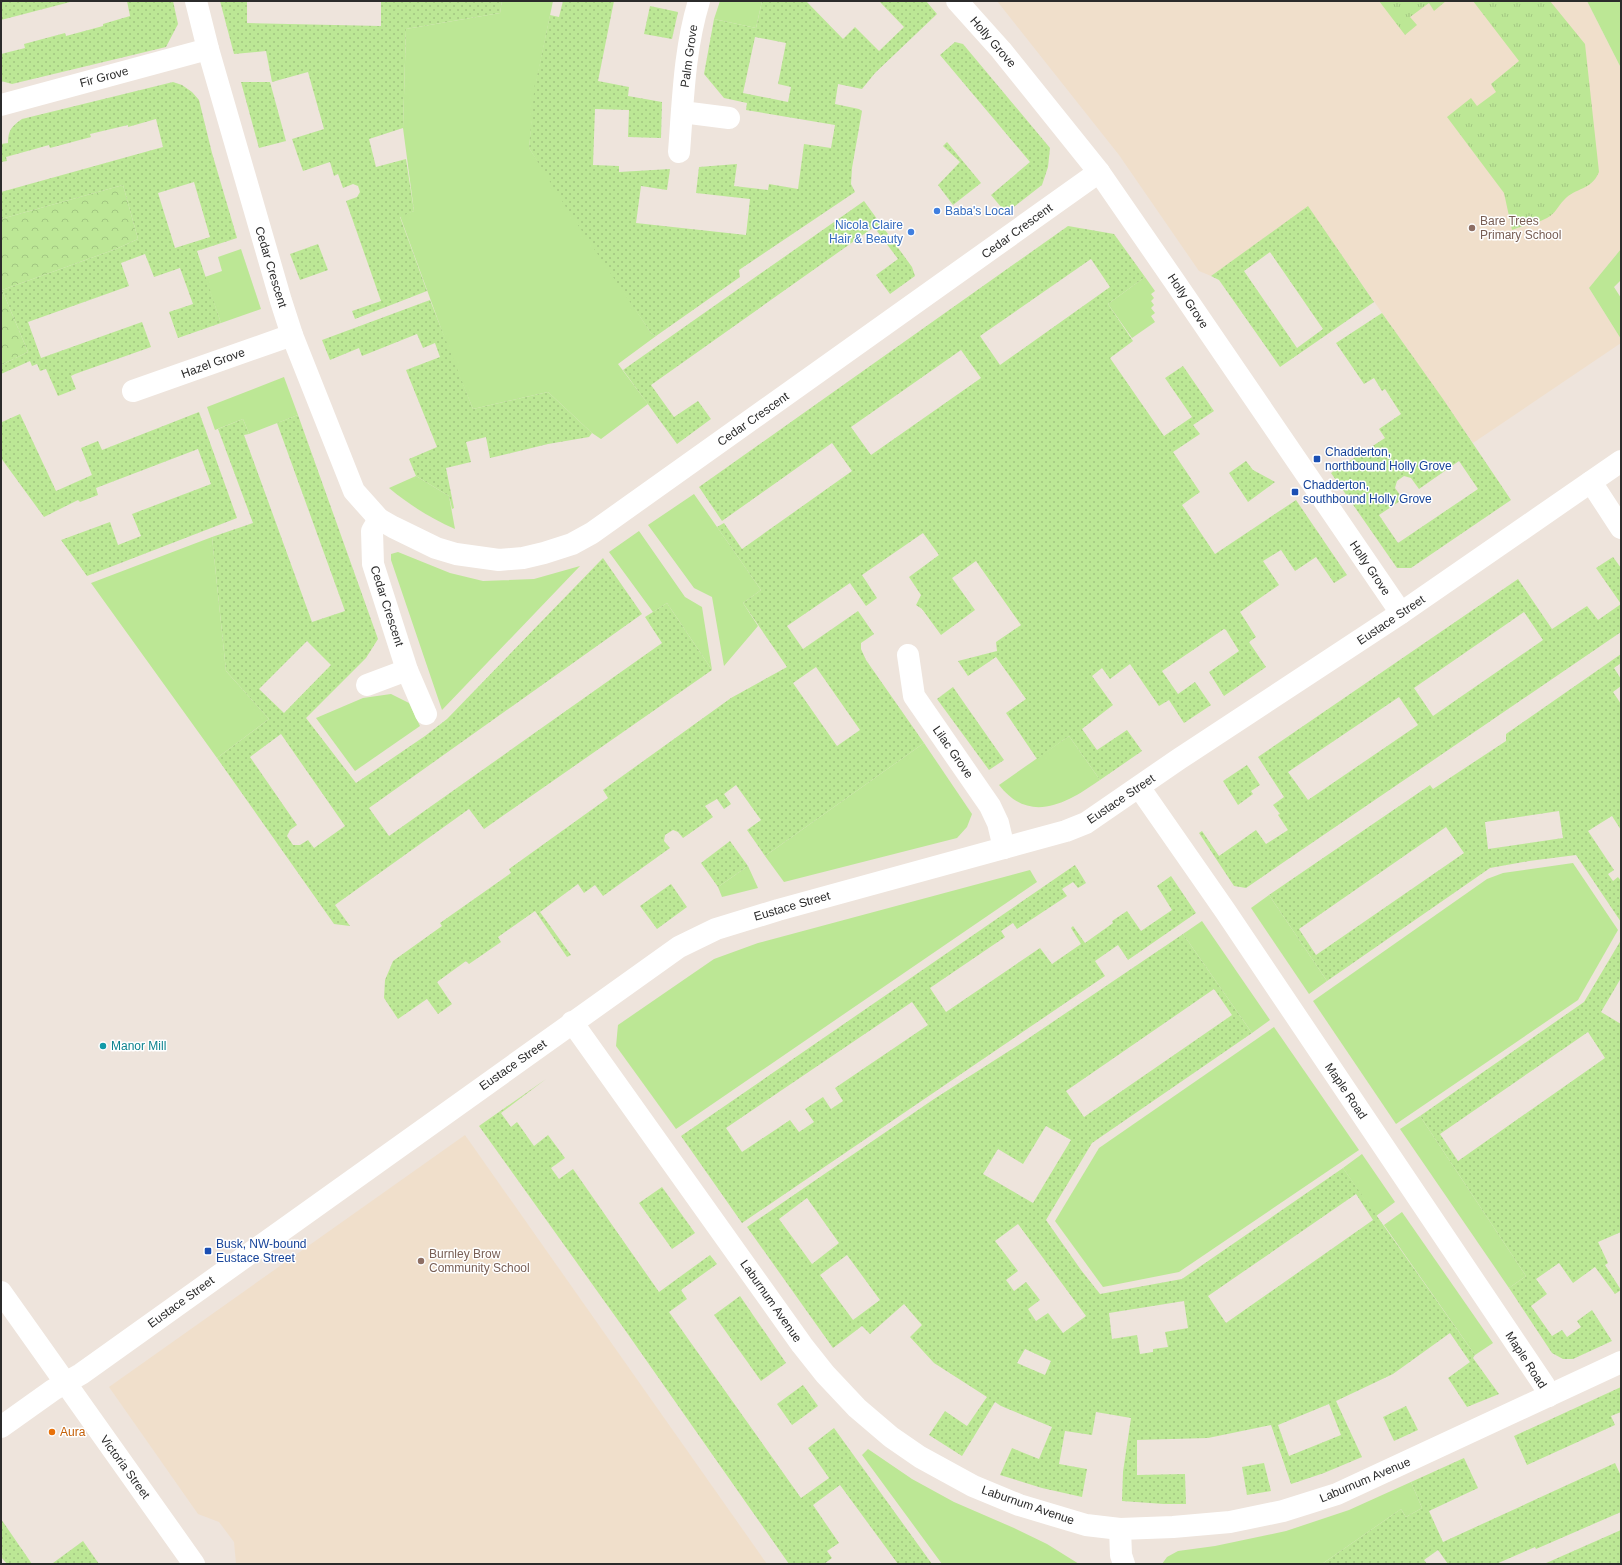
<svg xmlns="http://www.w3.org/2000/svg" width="1622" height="1565" font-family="Helvetica,sans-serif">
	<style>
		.education { fill: #f0dfcb }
		.grass { fill: #bce795 }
		.forest { fill: url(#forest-crowns) }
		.park { fill: url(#park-tufts) }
		.garden { fill: url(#garden-dots); fill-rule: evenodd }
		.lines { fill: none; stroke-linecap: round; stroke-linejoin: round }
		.street { stroke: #fff; stroke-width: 22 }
		.secondary { stroke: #fff; stroke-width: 22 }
		.shop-dot { fill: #3f7fe0; stroke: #fff; stroke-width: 1.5 }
		.education-dot { fill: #8d6e63; stroke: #fff; stroke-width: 1.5 }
		.transit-dot { fill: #1a4fb4; stroke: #fff; stroke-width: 1.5 }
		.culture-dot { fill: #0f9aa8; stroke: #fff; stroke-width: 1.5 }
		.food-dot { fill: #e8710a; stroke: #fff; stroke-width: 1.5 }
		.labels { text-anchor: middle; stroke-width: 3; stroke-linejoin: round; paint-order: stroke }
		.street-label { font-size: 12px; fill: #2b2b2b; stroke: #fff }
		.shop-label { font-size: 12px; fill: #366cbe; stroke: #fff; text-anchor: start }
		.education-label { font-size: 12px; fill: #785e54; stroke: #fff; text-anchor: start }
		.transit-label { font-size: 12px; fill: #164399; stroke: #fff; text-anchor: start }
		.culture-label { font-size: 12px; fill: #0d838f; stroke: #fff; text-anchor: start }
		.food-label { font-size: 12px; fill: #c56008; stroke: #fff; text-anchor: start }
	</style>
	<defs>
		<pattern id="forest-crowns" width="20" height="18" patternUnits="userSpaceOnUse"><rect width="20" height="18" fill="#bce795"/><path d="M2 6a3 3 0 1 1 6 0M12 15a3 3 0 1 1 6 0" fill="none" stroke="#a2c681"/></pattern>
		<pattern id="park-tufts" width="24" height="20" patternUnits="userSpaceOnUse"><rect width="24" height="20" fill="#bce795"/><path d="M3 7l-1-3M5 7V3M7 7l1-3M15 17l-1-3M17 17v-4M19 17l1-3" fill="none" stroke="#a2c681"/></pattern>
		<pattern id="garden-dots" width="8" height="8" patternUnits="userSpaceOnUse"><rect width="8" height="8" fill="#bce795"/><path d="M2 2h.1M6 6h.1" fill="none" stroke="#a2c681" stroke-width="1.8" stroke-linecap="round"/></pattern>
	</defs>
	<rect width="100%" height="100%" fill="#eee4dc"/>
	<g class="education">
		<path d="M997,1H1587L1621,68V249L1589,288L1621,339V343L1473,443L1308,207L1211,276L1199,271L1119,155Z"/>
		<path d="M465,1135L767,1564H236L234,1542L219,1522L198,1514L109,1387Z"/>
	</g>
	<g class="grass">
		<path d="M502,1H553L536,83L529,148L651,333L656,336L618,364L648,404L601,439L592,433L548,392L473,409L450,353L400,216L414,211L403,128L406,29L500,13Z"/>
		<path d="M720,1H762L756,28L714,19Z"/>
		<path d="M1587,1H1621V68Z"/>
		<path d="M241,249L261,309L221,323L205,277L222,271L218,257Z"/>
		<path d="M1621,249V280L1614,287L1621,298V339L1589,288Z"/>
		<path d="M1145,277L1155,291L1151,294L1154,298L1151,301L1154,305L1151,308L1155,313L1151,316L1155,322L1132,338L1108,304Z"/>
		<path d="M284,377L298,415L249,434L243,419L215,430L207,407Z"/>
		<path d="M416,476L449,496L455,529C430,518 411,506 389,488Z"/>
		<path d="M694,494L761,590L743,603L758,626L724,666L712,597L694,588L648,525Z"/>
		<path d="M639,531L685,597L702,607L712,670L667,603L653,612L609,552Z"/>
		<path d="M212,537L226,671L269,719L217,758L91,583Z"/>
		<path d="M398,552L450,573L483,581L534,579L580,566L442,710L391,560V554Z"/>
		<path d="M391,694L409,703L420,726L355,771L316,718L363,698Z"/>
		<path d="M1069,736L1100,780C1067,803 1030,825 999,785Z"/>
		<path d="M924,743L972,814L967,827L957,838L784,882L765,856Z"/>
		<path d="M1573,863L1618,930L1578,1000L1396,1124L1313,1001L1487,879L1503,873Z"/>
		<path d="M748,866L758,888L722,897L718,887Z"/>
		<path d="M1030,870L1037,882L676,1129L616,1046L618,1025L714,959L758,943Z"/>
		<path d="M1269,895L1327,981L1309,994L1251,908Z"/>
		<path d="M1202,921L1270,1020L1252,1033L1183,934Z"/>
		<path d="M1274,1027L1359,1150L1179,1272L1103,1287L1055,1221L1099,1148Z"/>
		<path d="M1420,1116L1526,1276L1509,1288L1400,1129Z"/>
		<path d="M1362,1154L1395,1202L1376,1216L1343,1168Z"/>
		<path d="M1402,1212L1493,1343L1475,1355L1384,1225Z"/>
		<path d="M868,1449L912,1479L954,1502L1014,1528L1047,1544L1079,1564H942L862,1455Z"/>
		<path d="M1411,1482L1422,1508L1406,1517L1401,1509L1322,1564H1162L1167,1557L1178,1551L1215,1546L1286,1531L1349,1510Z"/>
	</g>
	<path class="forest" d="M123,185L138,239L116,249L2,290L28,352L1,365V219Z"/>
	<g class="park">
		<path d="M1379,1H1446L1434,11L1429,3L1410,17L1417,25L1405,35Z"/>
		<path d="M1473,1H1550L1585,44L1599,172C1591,191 1576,187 1564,200C1558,206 1555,214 1547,218C1537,224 1523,225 1512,230L1504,193L1447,117L1471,98L1477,106L1496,92L1491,84L1519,61Z"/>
	</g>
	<g class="garden">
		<path d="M1,1H74L1,20Z"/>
		<path d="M127,1H173L178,24L166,47L12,84L1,81V54L25,48L24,44L65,33L66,36L103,26V24L130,16Z"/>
		<path d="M220,1H247V23L381,26V1H502L500,13L406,29L403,128L369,139L376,167L406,159L414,211L400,217L427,291L355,319L352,311L381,301L346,201L357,197L360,192L358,186L353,184L343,188L338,174L334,176L330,162L303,171L292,139L324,129L308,72L272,82L266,51L234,54Z"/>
		<path d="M563,1H614L598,81L629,87L628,96L662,102L661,138L628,137L629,110L595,109L593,165L619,166V172L670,169L667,190L641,186L636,223L746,235L750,199L696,193L699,167L737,164L734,186L768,190L769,184L798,189L804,144L831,148L835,125L746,110L747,103L724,98L704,74L714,19L756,28L762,1H806L843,39L855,27L879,51L904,27L879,1H926L937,14L875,73L862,89L838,84L835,104L859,109L862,111L852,168L851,184L855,192L739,270L740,277L656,336L651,333L567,209L529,148L535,81H536L550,15L559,17ZM755,37L786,43L778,84L791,87L788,102L743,93Z"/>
		<path d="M650,6L678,12L672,39L644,34Z"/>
		<path d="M955,42L963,44L1050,148L1048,167L1042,185L1006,213L991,195L1030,162L940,55Z"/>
		<path d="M173,82L182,85L192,92L199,100L212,153L237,238L197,251L221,323L178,338L169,312L193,304L180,268L154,277L145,254L121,263L129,286L28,322L41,358L142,322L151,347L75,374L71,376L76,389L58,396L46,369L40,371L37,364L32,366L30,361L1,374V365L28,352L2,290L116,249L138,239L123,185L1,219V192L163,147L156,119L128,127V125L90,134L91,137L50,148L49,145L6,157L7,161L1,162V144L8,143C8,130 12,126 22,119ZM194,182L210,237L175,248L158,193Z"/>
		<path d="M241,82H270L286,141L259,148Z"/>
		<path d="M947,142L981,183L953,205L938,185L960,162L943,146Z"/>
		<path d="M864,201L912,267L915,276L890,294L876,275L898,259L874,227L651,385L674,417L698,401L711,419L677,444L623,370Z"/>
		<path d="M1308,206L1374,302L1280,367L1219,280L1211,276ZM1270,252L1323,329L1297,348L1244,271Z"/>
		<path d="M1068,226L1114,234L1145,277L1108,304L1133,341L1110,358L1164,436L1192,417L1165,378L1183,366L1214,411L1193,425L1200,434L1173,452L1200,492L1182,505L1215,554L1296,500L1347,575L1334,583L1316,557L1295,571L1281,550L1263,561L1279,585L1240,612L1256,637L1249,642L1266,667L1224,696L1209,672L1239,651L1226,630L1224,629L1162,671L1178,694L1195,682L1211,705L1184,723L1169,700L1159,706L1130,664L1110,679L1102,668L1092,676L1113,705L1082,729L1097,750L1127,730L1142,751L1100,780L1069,736L1037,759L1006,713L1026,699L996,657L968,676L958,661L997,651L996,642L1021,625L976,561L952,578L975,610L941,635L922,609L916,605L921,595L909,577L939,555L923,533L862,575L877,598L866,606L850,583L787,626L803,649L858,611L874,634L861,643V649L866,660L924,743L765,856L747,830L761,820L736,785L724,794L731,804L724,809L717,799L705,806L713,817L683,838L678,832L673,830L665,835L664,841L670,848L603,896L595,885L584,893L578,884L540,912L571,955L567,957L535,911L498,937L501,942L469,964L466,961L437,982L452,1004L438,1014L427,999L398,1019L384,998L385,980L393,961L442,926L440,923L511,873L509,869L608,798L603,790L731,698L787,667L743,603L761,590L717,527L724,523L742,549L852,471L832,443L722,521L699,487ZM1091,259L1110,287L1000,365L980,336ZM961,350L981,378L871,455L851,427ZM816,667L860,730L837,746L793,683Z"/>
		<path d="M318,244L328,270L300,280L290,254Z"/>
		<path d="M430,300L473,409L548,392L592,433L589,437L548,444L490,458L486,437L466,442L471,462L446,468L454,508L452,509L449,496L416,476L409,459L437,447L406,370L440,357L435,343L423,348L417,334L362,356L359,348L330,360L322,340Z"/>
		<path d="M1382,313L1443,399L1511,500L1411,568H1397L1331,473L1385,438L1379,429L1401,414L1385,389L1382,391L1374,378L1364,384L1336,343ZM1459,461L1478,489L1398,543L1379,515L1403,499L1395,488L1397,481L1404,476L1411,478L1419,489Z"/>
		<path d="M199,412L237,518L87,576L61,540L110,522L118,545L141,536L132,514L211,484L198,449L96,488L98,495L80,502L78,500L44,517L1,458V420L2,422L20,414L56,491L92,475L81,448L98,441L102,450Z"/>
		<path d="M298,415L378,639L366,658L306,718L356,783L425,736L447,719L603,558L642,614L369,808L389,836L662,643L645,617L667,603L712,670L484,829L469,809L335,905L350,926L334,924L217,758L269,719L226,671L212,537L253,523L218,429L243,419L249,434L244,435L312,622L345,611L277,423ZM307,641L331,665L284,713L259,689ZM281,734L345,826L314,848L308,840L300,845H293L287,836L290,830L297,825L250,757Z"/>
		<path d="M1246,461L1253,470L1275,482L1248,502L1229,473Z"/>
		<path d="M1613,557L1621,568V632L1246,888L1234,886L1199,833L1202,831L1219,856L1256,830L1266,844L1288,830L1278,815L1280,814L1273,805L1284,797L1258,757L1518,579L1552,629L1587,606L1598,620L1621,604L1596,568ZM1524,612L1543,640L1433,716L1414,688ZM1399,697L1418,725L1308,800L1288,772Z"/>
		<path d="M1621,654V663L1614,668L1621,679V686L1613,692L1621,704V830L1612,816L1588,831L1614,870L1608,874L1613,881L1618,877L1621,881V922L1576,855L1529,861L1490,868L1327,981L1269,895L1430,785L1433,789L1506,741V734ZM1559,811L1563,838L1488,849L1485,822ZM1446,827L1464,853L1316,955L1299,929Z"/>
		<path d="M953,687L1004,760L989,770L937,699Z"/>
		<path d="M1247,765L1260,785L1251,791L1253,794L1238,805L1223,781Z"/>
		<path d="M730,841L748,866L718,887L701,863Z"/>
		<path d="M1075,865L1086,883L1078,888L1073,882L1062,889L1067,896L1017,929L1013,923L1001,931L1005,937L930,988L946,1012L1040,948L1052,964L1081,944L1071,928L1073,926L1085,943L1113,923L1112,921L1127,911L1141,931L1172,910L1157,886L1171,876L1196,913L1128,960L1118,945L1095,961L1105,976L742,1223L681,1136ZM912,1002L928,1025L835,1088L843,1101L831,1109L823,1097L805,1109L814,1122L799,1132L790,1120L742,1152L726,1128Z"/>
		<path d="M671,884L687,907L657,929L640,906Z"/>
		<path d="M1183,934L1252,1033L1092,1143L1046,1220L1081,1270L1100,1294L1182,1279L1343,1168L1475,1355L1473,1358L1499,1394L1467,1407L1448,1378L1470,1362L1450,1333L1393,1374L1336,1401L1362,1457L1324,1473L1291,1484L1271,1425L1208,1438L1137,1440V1475L1185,1474L1186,1504H1164L1122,1501L1123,1472L1131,1418L1096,1412L1092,1435L1065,1431L1059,1464L1087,1469L1082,1497L1042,1488L1000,1475L1012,1448L1039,1459L1052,1427L1001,1406L995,1402L962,1456L929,1435L945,1411L967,1426L987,1397L934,1363L910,1337L922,1325L904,1304L870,1334L862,1326L833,1348L747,1227L934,1099L1023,1042ZM1214,989L1232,1015L1084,1117L1066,1091ZM1046,1126L1071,1140L1033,1203L983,1174L998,1149L1023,1164ZM1356,1194L1373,1220L1226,1323L1208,1296ZM807,1198L839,1243L812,1264L779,1219ZM1018,1224L1086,1316L1063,1333L1048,1313L1036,1321L1028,1309L1040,1300L1026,1282L1014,1291L1006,1280L1018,1271L995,1241ZM847,1255L880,1300L853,1320L820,1275ZM1184,1301L1188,1328L1165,1332L1168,1347L1153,1349V1352L1140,1354L1137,1335L1112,1339L1109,1313ZM1025,1349L1051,1361L1045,1375L1017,1363ZM1329,1404L1341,1435L1289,1456L1278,1425Z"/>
		<path d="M1621,940V978L1601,1012L1621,1024V1232L1598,1242L1608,1263L1605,1265L1621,1290L1615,1294L1595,1267L1573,1283L1559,1263L1536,1279L1547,1294L1531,1306L1552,1336L1562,1330L1567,1337L1581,1327L1577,1321L1592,1310L1612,1341L1573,1359H1563L1552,1353L1509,1288L1526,1276L1420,1116L1584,1002ZM1588,1032L1605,1058L1458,1161L1440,1134Z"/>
		<path d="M546,1079L501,1113L511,1127L517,1122L534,1146L548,1135L565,1158L551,1168L559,1179L573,1169L659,1292L710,1255L717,1264L681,1290L687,1299L669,1312L801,1498L829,1478L808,1448L834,1428L932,1564H898L840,1485L813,1505L839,1543L827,1551L832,1558L824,1564H789L625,1330L479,1126Z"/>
		<path d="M662,1187L695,1233L672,1249L639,1203Z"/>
		<path d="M740,1296L786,1363L761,1381L714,1315Z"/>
		<path d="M803,1385L818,1406L792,1425L777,1404Z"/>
		<path d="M1621,1387V1412L1611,1416L1615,1425L1527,1465L1514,1436Z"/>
		<path d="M1406,1406L1418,1430L1394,1441L1383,1417Z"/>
		<path d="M1464,1458L1478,1488L1429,1511L1443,1542L1615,1463L1621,1476V1512L1536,1549L1535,1547L1496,1564H1448L1438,1550L1424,1560L1427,1564H1322L1401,1509L1406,1517L1422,1508L1411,1482Z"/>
		<path d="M1264,1463L1271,1491L1247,1495L1242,1467Z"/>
		<path d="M1,1519L32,1564H7L1,1557Z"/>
		<path d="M1621,1530V1564H1544Z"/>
		<path d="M83,1541L99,1564H54L53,1563Z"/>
	</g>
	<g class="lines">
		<g class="street">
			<path d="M196,1L208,49L281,301L292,335L354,491L379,519L393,527L436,548L456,554L499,560L523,558L544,553L572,544L592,533L1099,172"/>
			<path d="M957,1L1001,50L1099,172L1177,285L1401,613"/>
			<path d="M1,105L208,49"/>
			<path d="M682,112L729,118"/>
			<path d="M679,152C683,102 684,50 699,1"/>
			<path d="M133,391L292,335"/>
			<path d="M1591,482L1621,528"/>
			<path d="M379,519L372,531L373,564L407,670L426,714"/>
			<path d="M908,655L914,696L990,806L998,823L1004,848"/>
			<path d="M367,685L407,670"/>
			<path d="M1139,787L1226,912L1544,1385L1549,1396"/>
			<path d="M572,1022L802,1345L825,1374L857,1408L891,1437L920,1457L973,1486L1019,1505L1086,1525L1120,1529L1173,1527L1230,1522L1283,1511L1337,1494L1621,1362"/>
			<path d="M1,1427L53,1390L81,1374L679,947L716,929L778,910L1066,831L1086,823L1179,759L1401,613L1621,461"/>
			<path d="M1120,1529L1121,1555L1124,1564"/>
		</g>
		<path class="secondary" d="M1,1292L194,1564"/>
	</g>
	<g class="shop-dot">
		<circle cx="937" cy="211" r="4"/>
		<circle cx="911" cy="232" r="4"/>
	</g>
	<g class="education-dot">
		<circle cx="1472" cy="228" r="4"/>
		<circle cx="421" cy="1261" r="4"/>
	</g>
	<g class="transit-dot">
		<rect x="1313" y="455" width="8" height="8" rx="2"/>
		<rect x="1291" y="488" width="8" height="8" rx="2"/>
		<rect x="204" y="1247" width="8" height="8" rx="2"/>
	</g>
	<circle class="culture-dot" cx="103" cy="1046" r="4"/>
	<circle class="food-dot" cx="52" cy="1432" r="4"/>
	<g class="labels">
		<g class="street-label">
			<text transform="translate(993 42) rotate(49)" y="4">Holly Grove</text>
			<text transform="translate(689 56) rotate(-82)" y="4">Palm Grove</text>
			<text transform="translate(104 77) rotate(-15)" y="4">Fir Grove</text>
			<text transform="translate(1017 231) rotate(-36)" y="4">Cedar Crescent</text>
			<text transform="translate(271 267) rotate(73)" y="4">Cedar Crescent</text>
			<text transform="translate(1188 301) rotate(56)" y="4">Holly Grove</text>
			<text transform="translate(213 363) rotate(-20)" y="4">Hazel Grove</text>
			<text transform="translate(753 419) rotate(-35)" y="4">Cedar Crescent</text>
			<text transform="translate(1370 568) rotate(56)" y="4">Holly Grove</text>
			<text transform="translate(387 606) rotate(72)" y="4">Cedar Crescent</text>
			<text transform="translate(1391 620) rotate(-34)" y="4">Eustace Street</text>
			<text transform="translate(953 752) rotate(55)" y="4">Lilac Grove</text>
			<text transform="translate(1121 799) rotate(-34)" y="4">Eustace Street</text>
			<text transform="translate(792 906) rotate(-16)" y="4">Eustace Street</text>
			<text transform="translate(513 1065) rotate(-35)" y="4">Eustace Street</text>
			<text transform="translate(1346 1091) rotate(56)" y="4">Maple Road</text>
			<text transform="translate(771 1301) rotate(55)" y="4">Laburnum Avenue</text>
			<text transform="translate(181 1302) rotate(-36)" y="4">Eustace Street</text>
			<text transform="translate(1526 1360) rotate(57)" y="4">Maple Road</text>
			<text transform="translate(125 1467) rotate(54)" y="4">Victoria Street</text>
			<text transform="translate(1365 1480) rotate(-23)" y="4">Laburnum Avenue</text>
			<text transform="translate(1028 1505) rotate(19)" y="4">Laburnum Avenue</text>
		</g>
		<g class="shop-label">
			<text x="945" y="215">Baba's Local</text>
			<text x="903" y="229" text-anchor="end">Nicola Claire<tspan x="903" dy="14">Hair &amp; Beauty</tspan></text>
		</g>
		<g class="education-label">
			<text x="1480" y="225">Bare Trees<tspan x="1480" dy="14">Primary School</tspan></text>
			<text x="429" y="1258">Burnley Brow<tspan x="429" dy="14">Community School</tspan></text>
		</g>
		<g class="transit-label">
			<text x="1325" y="456">Chadderton,<tspan x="1325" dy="14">northbound Holly Grove</tspan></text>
			<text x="1303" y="489">Chadderton,<tspan x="1303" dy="14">southbound Holly Grove</tspan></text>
			<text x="216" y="1248">Busk, NW-bound<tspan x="216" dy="14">Eustace Street</tspan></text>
		</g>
		<g class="culture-label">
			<text x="111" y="1050">Manor Mill</text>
		</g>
		<g class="food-label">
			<text x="60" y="1436">Aura</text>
		</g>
	</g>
	<rect width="1622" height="1565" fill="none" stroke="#2b2b2b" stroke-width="4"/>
</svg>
